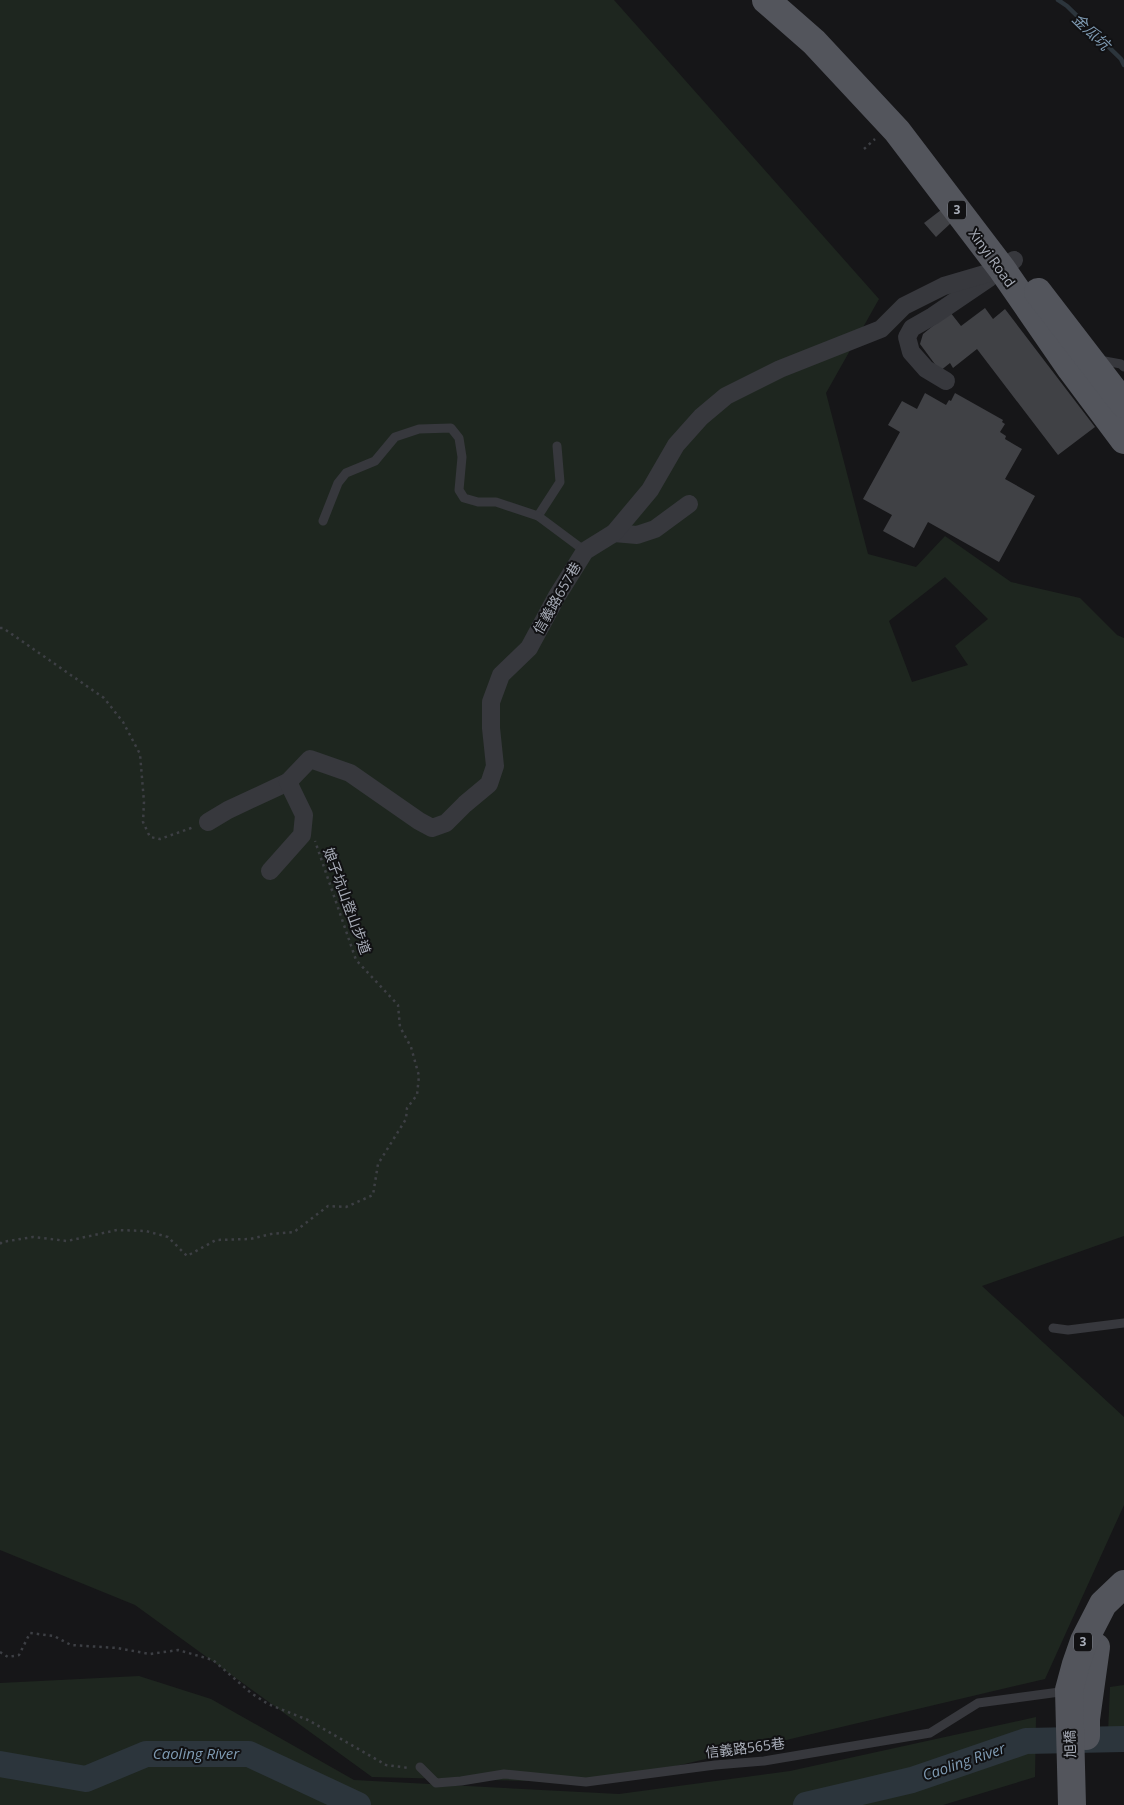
<svg xmlns="http://www.w3.org/2000/svg" width="1124" height="1805" font-family="'Open Sans','Noto Sans TC',sans-serif">
	<style>
		.green { fill: #1e261f; fill-rule: evenodd }
		.lines { fill: none; stroke-linecap: round; stroke-linejoin: round }
		.stream { stroke: #2c353c; stroke-width: 4.5 }
		.river { stroke: #2c353c; stroke-width: 26 }
		.building { fill: #404145 }
		.path { stroke: #3d3f44; stroke-width: 2.5; stroke-dasharray: 2.5 4; stroke-linecap: butt }
		.service { stroke: #37383d; stroke-width: 9 }
		.minor { stroke: #37383d; stroke-width: 18 }
		.primary { stroke: #53555c; stroke-width: 28 }
		.labels { text-anchor: middle; stroke-width: 4; stroke-linejoin: round; paint-order: stroke }
		.shield { fill: #111113; stroke: #7b7e86; stroke-width: 1 }
		.shield-label { font-size: 12px; font-weight: bold; fill: #a8adb8 }
		.street-label { font-size: 14px; fill: #a8adb8; stroke: #111113 }
		.water-label { font-size: 15px; font-style: italic; fill: #7f9bb3; stroke: #111113 }
	</style>
	<rect width="100%" height="100%" fill="#161618"/>
	<g class="green">
		<path d="M0,0H614L879,299L826,393L868,554L916,567L945,536L1011,582L1080,598L1117,635L1124,638V1236L982,1286L1124,1417V1505L1045,1679L604,1783L372,1777L135,1605L0,1550ZM945,577L988,619L955,646L968,665L912,682L889,621Z"/>
		<path d="M139,1676L211,1699L354,1780L619,1794L790,1771L1036,1717L1035,1777L943,1805H0V1683Z"/>
		<path d="M1124,1685V1735L1108,1733L1110,1687Z"/>
	</g>
	<g class="lines">
		<path class="stream" d="M1058,0L1067,6L1121,59L1124,65"/>
		<g class="river">
			<path d="M0,1764L86,1779L146,1754H249L358,1805"/>
			<path d="M806,1805L912,1780L1026,1741L1124,1739"/>
		</g>
	</g>
	<g class="building">
		<path d="M941,210L952,222L936,237L924,223Z"/>
		<path d="M985,308L993,319L1005,309L1095,427L1058,455L977,349L953,368L950,363L940,371L920,344L923,334L950,312L961,326Z"/>
		<path d="M925,393L946,405L949,400L951,401L955,393L1003,420L1002,422L1005,424L1000,432L1006,436L1005,439L1022,449L1005,479L1035,496L999,562L928,522L914,548L883,531L892,515L863,499L900,432L888,425L902,401L917,409Z"/>
	</g>
	<g class="lines">
		<g class="path">
			<path d="M864,149L875,139"/>
			<path d="M0,628H3L104,698L123,722L140,754L144,802L143,822L150,837L160,839L194,827"/>
			<path d="M0,1244L2,1242L33,1237L67,1241L117,1230L146,1231L168,1237L187,1256L216,1240L250,1239L271,1234L294,1232L328,1206L346,1207L373,1195L378,1164L406,1119L407,1108L417,1095L419,1076L411,1047L400,1027L398,1005L356,960L315,841"/>
			<path d="M0,1652L8,1657L19,1655L30,1633L54,1636L71,1645L117,1648L150,1654L178,1650L213,1660L251,1693L268,1704L308,1720L386,1765L409,1768"/>
		</g>
		<g class="service">
			<path d="M1099,360L1121,364L1124,367"/>
			<path d="M538,516L560,482L557,446"/>
			<path d="M323,521L338,483L346,473L375,461L395,437L419,429L451,428L459,438L462,457L459,490L464,498L478,502H496L538,516L585,551"/>
			<path d="M1053,1328L1068,1330L1124,1323"/>
			<path d="M420,1767L436,1783L461,1781L504,1774L586,1782L715,1765L764,1761L930,1733L978,1703L1067,1691"/>
		</g>
		<g class="minor">
			<path d="M946,381L926,369L911,352L907,337L912,328L933,316L989,278"/>
			<path d="M614,533L637,535L655,529L689,504"/>
			<path d="M208,822L228,810L288,782"/>
			<path d="M270,871L302,835L304,815L288,782L310,759L350,773L419,821L432,828L446,823L465,804L489,784L495,766L491,728V702L501,675L529,648L557,596L585,551L614,533L650,490L676,445L701,417L726,396L780,369L881,329L904,306L944,286L1002,269L1014,260"/>
		</g>
		<g class="primary">
			<path d="M766,0L814,42L897,131L1002,269L1071,369L1124,440"/>
			<path d="M1038,292L1124,404"/>
			<path d="M1086,1736V1719L1096,1647"/>
			<path d="M1072,1805L1069,1690L1076,1664L1084,1641L1103,1604L1124,1584"/>
		</g>
	</g>
	<g class="labels">
		<g class="shield">
			<rect x="948" y="200.5" width="18" height="19" rx="4"/>
			<rect x="1074" y="1632.5" width="18" height="19" rx="4"/>
		</g>
		<g class="shield-label">
			<text x="957" y="214">3</text>
			<text x="1083" y="1646">3</text>
		</g>
		<g class="street-label">
			<text transform="translate(992 258) rotate(54)" y="5">Xinyi Road</text>
			<text transform="translate(557 598) rotate(-60)" y="5">信義路657巷</text>
			<text transform="translate(347 901) rotate(70)" y="5">娘子坑山登山步道</text>
			<text transform="translate(1070 1744) rotate(-92)" y="5">旭橋</text>
			<text transform="translate(745 1748) rotate(-7)" y="5">信義路565巷</text>
		</g>
		<g class="water-label">
			<text transform="translate(1091 32) rotate(44)" y="5">金瓜坑</text>
			<text x="196" y="1759">Caoling River</text>
			<text transform="translate(964 1762) rotate(-19)" y="5">Caoling River</text>
		</g>
	</g>
</svg>
